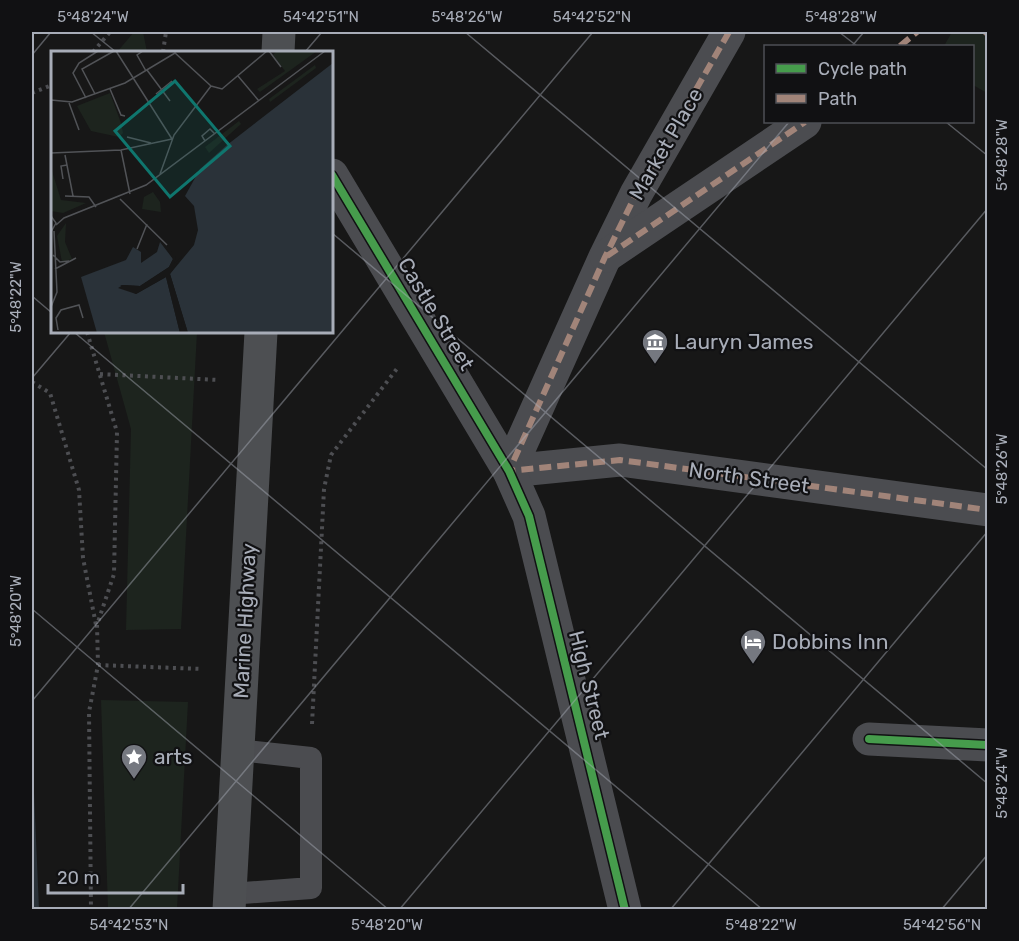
<svg xmlns="http://www.w3.org/2000/svg" width="1019" height="941" font-family="Rubik,sans-serif">
	<style>
		.green { fill: #1d241e }
		.water { fill: #2a3239 }
		.lines { fill: none; stroke-linecap: round; stroke-linejoin: round }
		.path { stroke: #4d4e52; stroke-width: 4; stroke-dasharray: 3 4.5; stroke-linecap: butt }
		.service { stroke: #4b4c50; stroke-width: 22 }
		.pedestrian { stroke: #4b4c50; stroke-width: 33 }
		.minor { stroke: #4b4c50; stroke-width: 33 }
		.primary { stroke: #4d4f52; stroke-width: 33 }
		.quiet { stroke: #a18479; stroke-width: 6; stroke-dasharray: 12 6; stroke-linecap: butt }
		.cycleway-casing { stroke: #111113; stroke-width: 11 }
		.cycleway { stroke: #469c4c; stroke-width: 8 }
		.ticks { fill: none; stroke: #a8adb8; stroke-width: 1.5; stroke-opacity: 0.45 }
		.labels { text-anchor: middle; stroke-width: 4.5; stroke-linejoin: round; paint-order: stroke }
		.street-label { font-size: 21px; fill: #a8adb8; stroke: #111113 }
		.poi-label { font-size: 21px; fill: #a8adb8; stroke: #111113; text-anchor: start }
		.inset-road { fill: none; stroke: #515357; stroke-width: 1.5 }
		.view { fill: #0f766e; fill-opacity: 0.15; stroke: #0f766e; stroke-width: 3 }
		.inset-edge { fill: none; stroke: #a8adb8; stroke-width: 3 }
		.neatline { fill: none; stroke: #a8adb8; stroke-width: 2 }
		.ticks-label { font-size: 15px; text-anchor: middle; fill: #a8adb8 }
	</style>
	<rect width="100%" height="100%" fill="#171717"/>
	<g class="green">
		<path d="M134,32H143L147,52H117Z"/>
		<path d="M952,32H987V93L973,85L972,46H944Z"/>
		<path d="M104,332H197L181,629L126,630L131,429Z"/>
		<path d="M101,700L188,702L177,909H108Z"/>
	</g>
	<path class="water" d="M32,746L39,909V910L32,909Z"/>
	<g class="lines">
		<g class="path">
			<path d="M93,52L110,32"/>
			<path d="M163,52L166,32"/>
			<path d="M32,93L52,85"/>
			<path d="M87,332L117,432L114,574L97,625L98,665L89,712L91,910"/>
			<path d="M100,374L219,380"/>
			<path d="M32,382L50,393L79,490L83,558L96,625"/>
			<path d="M98,665L202,669"/>
			<path d="M312,724L324,489L331,455L399,366"/>
		</g>
		<path class="service" d="M230,894L311,888V758L238,750"/>
		<g class="pedestrian">
			<path d="M729,32L636,194L605,257L509,471L620,460L988,510"/>
			<path d="M606,256L805,122"/>
		</g>
		<g class="minor">
			<path d="M332,175L509,471L529,516L625,910"/>
			<path d="M869,739L988,745"/>
		</g>
		<g class="primary">
			<path d="M278,52L279,32"/>
			<path d="M229,910L261,332"/>
		</g>
		<g class="quiet">
			<path d="M729,32L636,194L605,257L509,471L620,460L988,510"/>
			<path d="M985,32L988,34"/>
			<path d="M900,46L917,32"/>
			<path d="M607,256L805,122"/>
		</g>
		<g class="cycleway-casing">
			<g id="cycleway">
				<path d="M332,175L509,471L529,516L625,910"/>
				<path d="M869,739L988,745"/>
			</g>
		</g>
		<use href="#cycleway" class="cycleway"/>
	</g>
	<path class="ticks" d="M91,32L116,52M465,32L988,470M839,32L857,46M852,46L864,32M305,52L322,32M32,55L51,32M946,122L988,156M332,233L988,784M32,296L52,313M74,332L763,910M32,378L71,332M32,609L389,910M32,701L593,32M128,910L789,122M399,910L988,208M670,910L988,531M941,910L988,854"/>
	<defs>
		<g id="museum-pin" transform="scale(1.35)"><path d="M0 17L-7.5 6A9.5 9.5 0 1 1 7.5 6Z" fill="#757880" stroke="#111113"/><path d="M0-6L6-3V-2H-6V-3ZM-5-1h2V3h-2ZM-1-1h2V3h-2ZM3-1h2V3H3ZM-6 4H6V6H-6Z" fill="#fff"/></g>
		<g id="hotel-pin" transform="scale(1.35)"><path d="M0 17L-7.5 6A9.5 9.5 0 1 1 7.5 6Z" fill="#757880" stroke="#111113"/><path d="M-6-4.5h1.5V1H6V5H4.5V3h-9V5H-6ZM-4 0a1.8 1.8 0 1 1 3.6 0ZM.5 0V-2.5h3Q6-2.5 6 0Z" fill="#fff"/></g>
		<g id="sight-pin" transform="scale(1.35)"><path d="M0 17L-7.5 6A9.5 9.5 0 1 1 7.5 6Z" fill="#757880" stroke="#111113"/><path d="M0-6L1.8-2.2L6-1.7L2.9 1.2L3.7 5.4L0 3.3L-3.7 5.4L-2.9 1.2L-6-1.7L-1.8-2.2Z" fill="#fff"/></g>
	</defs>
	<g fill-rule="evenodd">
		<use href="#museum-pin" x="655" y="342"/>
		<use href="#hotel-pin" x="753" y="642"/>
		<use href="#sight-pin" x="134" y="757"/>
	</g>
	<g class="labels">
		<g class="street-label">
			<text transform="translate(666 144) rotate(-60)" y="7">Market Place</text>
			<text transform="translate(436 314) rotate(59)" y="7">Castle Street</text>
			<text transform="translate(749 478) rotate(8)" y="7">North Street</text>
			<text transform="translate(245 621) rotate(-87)" y="7">Marine Highway</text>
			<text transform="translate(589 685) rotate(76)" y="7">High Street</text>
		</g>
		<g class="poi-label">
			<text x="674" y="349">Lauryn James</text>
			<text x="772" y="649">Dobbins Inn</text>
			<text x="154" y="764">arts</text>
		</g>
	</g>
	<g transform="translate(51 51)">
		<rect width="282" height="282" fill="#171717"/>
		<path d="M226,0H266L209,41L206,38L234,20L222,4ZM264,14L265,17L219,51L218,48ZM59,42L70,72L72,82L68,86L40,80L26,55ZM188,70L190,73L158,102L154,96ZM1,120L10,149L35,152L12,162L0,160ZM102,141L109,151L110,161L91,158L93,146ZM15,172L14,191L21,208L11,211L6,185Z" fill="#1d241e"/>
		<path d="M282,12V282H137L119,223L143,194L147,179L143,155L134,145L149,118L176,94ZM109,191L122,208L118,216L89,235L69,234L85,243L115,226L129,282H46L30,226L75,209L82,196L90,201V212L106,201Z" fill="#2a3239"/>
		<path d="M111,189L125,206L123,213L131,205L119,223L137,282L131,270L129,282L115,226L85,243L67,237L72,234L89,235L118,216L122,208Z" fill="#171717"/>
		<path class="inset-road" d="M65,0L121,88M92,0L86,4L95,20M218,0L230,16M96,19L119,50M187,25L208,50M160,35L171,38L216,0M59,38L70,64L74,65M44,43L31,18L63,0M105,43L121,30M35,47L22,22L28,12L47,0M0,49L21,51L74,32L124,2L160,35M18,52L28,79M76,86L100,92M154,90L151,85L159,78L164,83M70,99L79,143M0,102L70,99L121,88M14,104L22,145M109,123L123,84L160,35M12,128L10,115L16,114M14,145L38,146L45,156M69,148L116,194M0,165L5,172L0,181M5,174L13,167L95,134L274,0M86,198L96,173M2,204L9,211L18,210M4,218L25,207M0,256L6,241L3,180M7,279L5,267L10,259L28,254L32,267"/>
		<path class="view" d="M124,30L179,95L119,146L64,80Z"/>
		<rect width="282" height="282" class="inset-edge"/>
	</g>
	<rect width="1019" height="941" fill="none" stroke="#111113" stroke-width="66"/>
	<rect x="764" y="45" width="210" height="78" fill="#111113" stroke="#4d4f55" stroke-width="1.5"/>
	<rect x="776" y="64" width="30" height="9" fill="#469c4c" stroke="#4d4f55" stroke-width="1.5"/>
	<text x="818" y="75" font-size="18" fill="#a8adb8">Cycle path</text>
	<rect x="776" y="94" width="30" height="9" fill="#a18479" stroke="#4d4f55" stroke-width="1.5"/>
	<text x="818" y="105" font-size="18" fill="#a8adb8">Path</text>
	<path d="M48 884v9h135v-9" fill="none" stroke="#a8adb8" stroke-width="3"/>
	<text x="57" y="884" font-size="18" fill="#a8adb8" stroke="#111113" stroke-width="4.5" paint-order="stroke">20 m</text>
	<rect x="33" y="33" width="953" height="875" class="neatline"/>
	<g class="ticks-label">
		<text x="93" y="22">5°48'24"W</text>
		<text x="321" y="22">54°42'51"N</text>
		<text x="467" y="22">5°48'26"W</text>
		<text x="592" y="22">54°42'52"N</text>
		<text x="841" y="22">5°48'28"W</text>
		<text transform="translate(1002 155) rotate(-90)" y="5">5°48'28"W</text>
		<text transform="translate(16 297) rotate(-90)" y="5">5°48'22"W</text>
		<text transform="translate(1002 469) rotate(-90)" y="5">5°48'26"W</text>
		<text transform="translate(16 611) rotate(-90)" y="5">5°48'20"W</text>
		<text transform="translate(1002 783) rotate(-90)" y="5">5°48'24"W</text>
		<text x="129" y="930">54°42'53"N</text>
		<text x="387" y="930">5°48'20"W</text>
		<text x="761" y="930">5°48'22"W</text>
		<text x="942" y="930">54°42'56"N</text>
	</g>
</svg>
